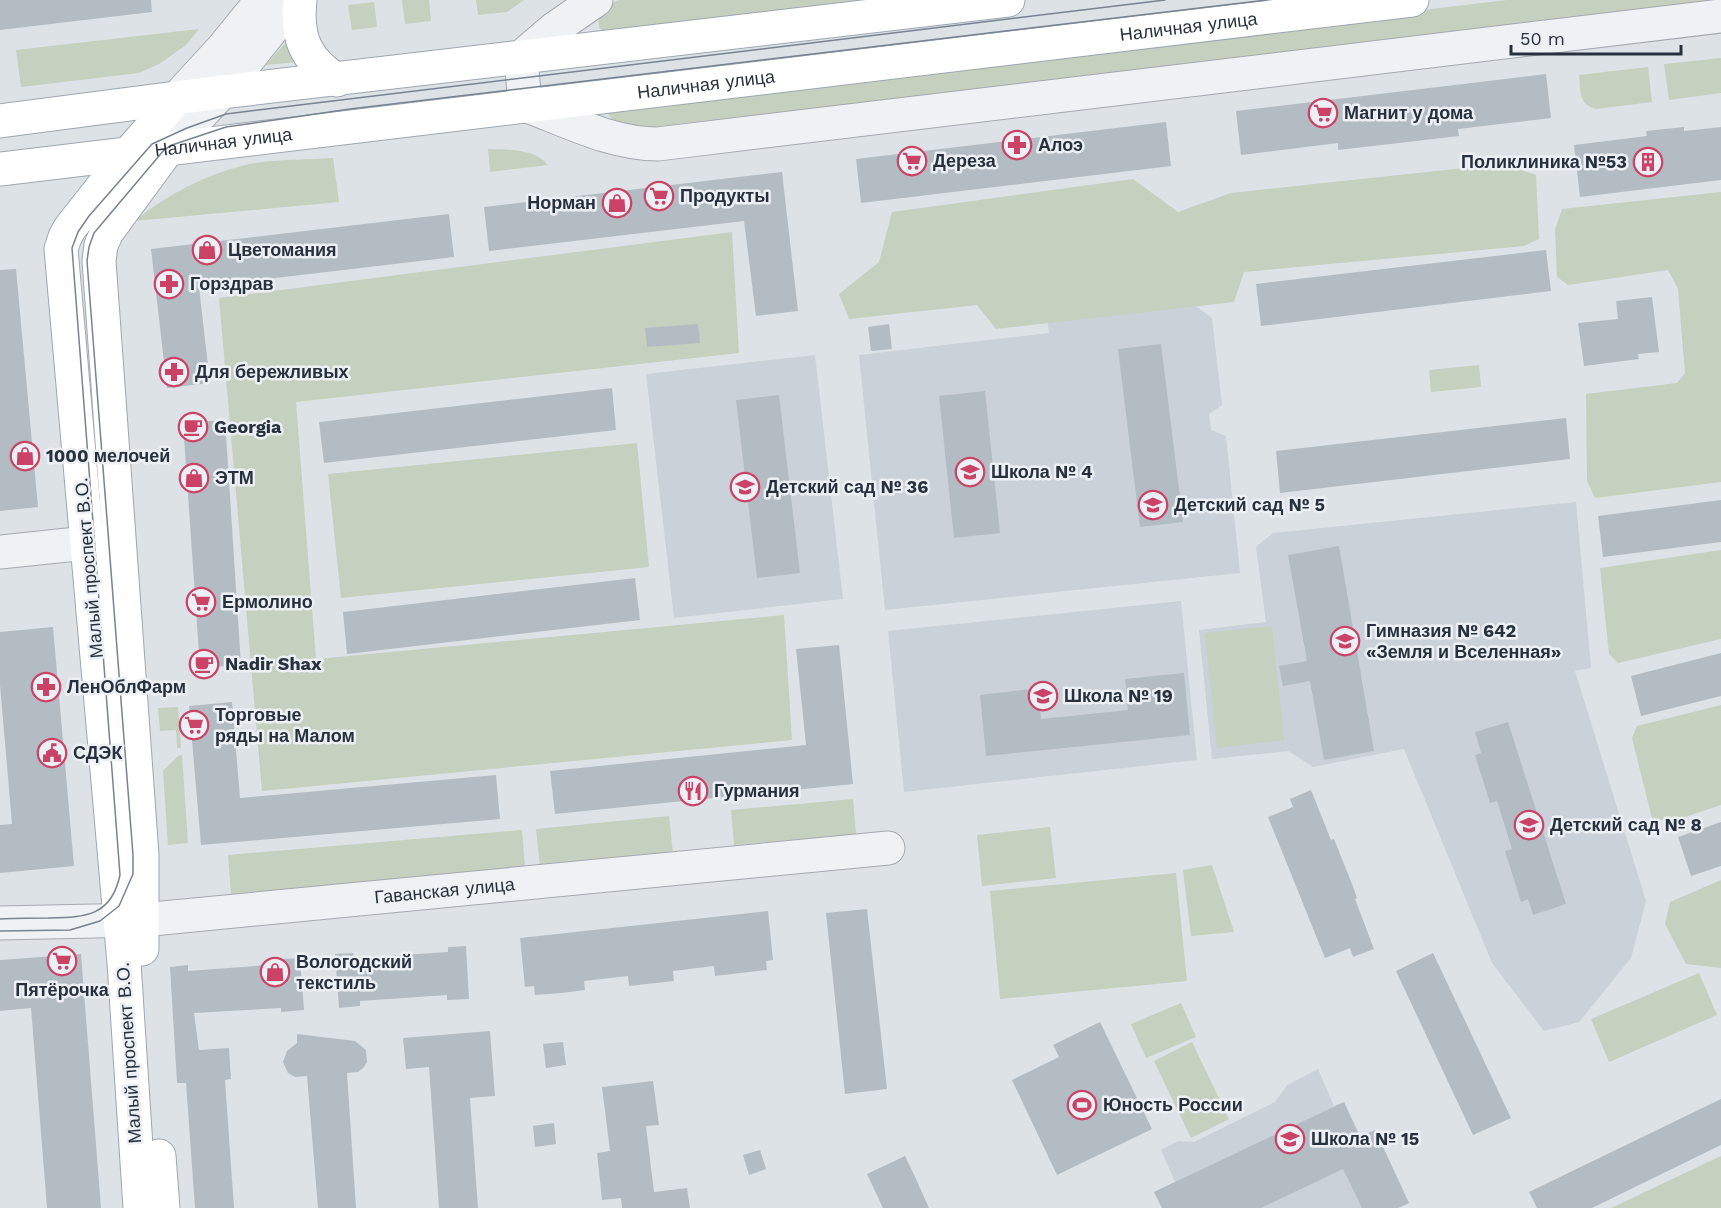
<svg xmlns="http://www.w3.org/2000/svg" width="1721" height="1208" font-family="'Work Sans',sans-serif">
	<style>
		.built { fill: #cbd1d8 }
		.green { fill: #c5d0be }
		.building { fill: #b4bcc3 }
		.lines { fill: none; stroke-linecap: round; stroke-linejoin: round }
		.minor-casing { stroke: #a3a9b0; stroke-width: 35 }
		.major-casing { stroke: #9ca7b2; stroke-width: 35 }
		.minor { stroke: #eff2f5; stroke-width: 33 }
		.major { stroke: #fff; stroke-width: 33 }
		.tram { stroke: #778390; stroke-width: 1.5 }
		.labels { text-anchor: middle; stroke-width: 5; stroke-linejoin: round; paint-order: stroke }
		.street-label { font-size: 18px; fill: #27313d; stroke: #ecf0f4 }
		.poi-label { font-size: 18px; font-weight: bold; fill: #27313d; stroke: #ecf0f4; text-anchor: start }
	</style>
	<rect width="100%" height="100%" fill="#dde2e6"/>
	<g class="built">
		<path d="M1175,291L1212,318L1222,405L1209,414L1211,430L1226,436L1240,573L885,610L859,355L1049,333L1047,317Z"/>
		<path d="M815,355L843,599L674,618L646,374Z"/>
		<path d="M1576,502L1591,668L1575,671L1646,901L1631,958L1579,1022L1544,1031L1492,963L1404,749L1313,767L1288,751L1212,759L1199,630L1266,622L1256,547L1273,533Z"/>
		<path d="M1181,601L1197,760L904,792L888,631Z"/>
		<path d="M1318,1069L1334,1106L1344,1102L1360,1136L1375,1130L1409,1203L1398,1208H1162L1154,1192L1175,1182L1161,1150L1178,1141L1194,1142L1275,1102L1287,1085Z"/>
	</g>
	<g class="green">
		<path d="M402,0H429L431,21L405,24Z"/>
		<path d="M476,0H524L507,12L478,15Z"/>
		<path d="M619,0H897L602,31L599,27L598,13L603,7Z"/>
		<path d="M1507,0H1721L646,130L613,121L608,114L610,110L613,107Z"/>
		<path d="M374,2L377,27L352,30L348,5Z"/>
		<path d="M199,29L186,45L159,64L139,73L21,87L16,50Z"/>
		<path d="M288,40L297,62L266,65Z"/>
		<path d="M1721,58V93L1669,100L1664,64Z"/>
		<path d="M1648,67L1652,102L1596,109C1578,104 1581,91 1579,75Z"/>
		<path d="M488,149C508,150 534,148 548,165L490,172Z"/>
		<path d="M333,158L339,202L134,221C167,195 204,175 245,165C269,159 307,160 333,158Z"/>
		<path d="M1502,164L1536,175L1539,239L1524,246L1244,272L1234,302L996,329L977,305L849,319L839,294L879,262L892,212L1133,179L1178,212L1231,193Z"/>
		<path d="M1721,192V482L1595,498L1587,481L1586,394L1677,383L1685,373L1678,289L1668,270L1568,285L1557,277L1555,230L1562,209Z"/>
		<path d="M732,232L739,353L296,402L316,659L784,615L792,740L262,791L219,298Z"/>
		<path d="M1479,365L1481,387L1431,392L1429,370Z"/>
		<path d="M637,443L649,567L341,598L328,474Z"/>
		<path d="M1721,550V639L1618,663L1609,654L1600,568Z"/>
		<path d="M1272,626L1284,740L1217,748L1205,633Z"/>
		<path d="M1721,705V805L1670,822L1652,818L1632,738L1637,726Z"/>
		<path d="M178,707L181,748H177L176,730L160,731L158,708Z"/>
		<path d="M182,755L188,843L168,845L163,771L178,756Z"/>
		<path d="M853,799L856,834L734,845L731,810Z"/>
		<path d="M669,816L673,854L540,867L536,829Z"/>
		<path d="M1050,827L1056,878L982,886L977,835Z"/>
		<path d="M522,830L525,868L231,894L228,855Z"/>
		<path d="M1212,865L1234,932L1191,936L1183,870Z"/>
		<path d="M1176,873L1187,981L1000,999L990,891Z"/>
		<path d="M1721,880V968L1686,964L1665,924L1670,902Z"/>
		<path d="M1699,973L1717,1015L1609,1062L1591,1019Z"/>
		<path d="M1181,1003L1196,1037L1146,1058L1131,1024Z"/>
		<path d="M1192,1042L1229,1119L1191,1138L1154,1061Z"/>
		<path d="M1721,1156V1208H1611Z"/>
	</g>
	<g class="building">
		<path d="M0,0H151L152,12L0,30Z"/>
		<path d="M1546,74L1551,118L1458,129L1459,136L1399,143L1338,150V143L1241,155L1236,111Z"/>
		<path d="M1166,122L1171,166L861,203L856,159Z"/>
		<path d="M1684,127V131L1721,127V180L1580,197L1574,145L1647,136L1646,131Z"/>
		<path d="M782,172L798,311L756,316L744,221L489,251L484,207Z"/>
		<path d="M449,214L454,257L199,287L210,383L167,388L151,249Z"/>
		<path d="M1546,250L1551,291L1261,326L1256,284Z"/>
		<path d="M16,269L38,507L0,511V270Z"/>
		<path d="M1652,297L1659,352L1638,354L1639,359L1584,366L1578,323L1618,319L1616,301Z"/>
		<path d="M698,324L700,343L647,347L645,328Z"/>
		<path d="M889,324L892,349L871,351L868,327Z"/>
		<path d="M1161,344L1183,522L1140,527L1118,349Z"/>
		<path d="M612,388L616,430L324,463L319,422Z"/>
		<path d="M985,391L1000,533L954,538L939,396Z"/>
		<path d="M779,395L800,573L757,578L736,400Z"/>
		<path d="M1566,418L1570,459L1280,493L1276,451Z"/>
		<path d="M225,420L241,665L200,668L183,423Z"/>
		<path d="M1721,500V542L1603,557L1598,516Z"/>
		<path d="M1339,546L1374,751L1324,760L1310,681L1283,686L1279,666L1307,661L1288,555Z"/>
		<path d="M635,578L640,620L347,654L343,612Z"/>
		<path d="M53,627L74,866L0,873V825L12,824L0,685V632Z"/>
		<path d="M839,645L853,784L555,814L550,771L806,745L796,649Z"/>
		<path d="M1721,653V696L1641,716L1631,676Z"/>
		<path d="M1184,673L1190,735L986,756L980,695L1038,688L1041,719L1128,710L1125,679Z"/>
		<path d="M232,702L240,798L496,775L500,819L201,845L189,706Z"/>
		<path d="M1508,722L1566,904L1533,915L1528,899L1521,902L1505,851L1512,849L1497,801L1490,803L1475,755L1481,753L1475,732Z"/>
		<path d="M1311,790L1331,840L1334,839L1352,884L1357,898L1355,899L1374,949L1353,957L1350,948L1325,958L1268,817L1293,807L1290,799Z"/>
		<path d="M1721,822V866L1691,876L1678,837Z"/>
		<path d="M867,909L887,1089L845,1094L826,913Z"/>
		<path d="M768,911L773,960L766,961L767,970L715,976L714,966L673,971L674,981L629,986L628,976L584,981L585,990L562,993L535,995L534,986L525,987L520,938Z"/>
		<path d="M466,946L469,999L447,1000V995L360,1001V1006L339,1008L335,954L353,953L354,958L448,952V947Z"/>
		<path d="M1433,953L1511,1118L1473,1135L1396,971Z"/>
		<path d="M81,954L101,1208H47L31,1008L0,1011V960Z"/>
		<path d="M300,958L304,1010L281,1012V1008L194,1013L199,1050L229,1048L231,1079L225,1080L234,1208H195L186,1083H177L170,967L188,965V971L282,964V959Z"/>
		<path d="M1100,1022L1152,1129L1057,1175L1012,1080L1059,1057L1053,1045Z"/>
		<path d="M490,1031L495,1096L470,1098L478,1208H439L429,1067L406,1069L403,1038Z"/>
		<path d="M297,1034L355,1041L366,1050L367,1062L364,1067L358,1072L347,1073L356,1208H318L307,1076L295,1077L288,1073L283,1062L287,1051L297,1043Z"/>
		<path d="M563,1042L566,1065L546,1068L543,1044Z"/>
		<path d="M653,1081L659,1125L646,1126L654,1192L687,1188L690,1208H622L621,1198L602,1200L597,1153L610,1151L602,1087Z"/>
		<path d="M1721,1099V1145L1592,1208H1537L1529,1192Z"/>
		<path d="M1344,1102L1360,1137L1375,1130L1409,1203L1398,1208H1362L1343,1169L1261,1208H1162L1154,1192Z"/>
		<path d="M554,1123L556,1144L535,1147L533,1126Z"/>
		<path d="M760,1150L766,1169L749,1175L743,1155Z"/>
		<path d="M905,1156L916,1179L929,1208H883L867,1174Z"/>
	</g>
	<g class="lines">
		<g class="minor-casing">
			<g id="minor">
				<path d="M596,0L554,29L521,57L525,105C568,121 612,144 658,144L1721,16"/>
				<path d="M177,98L223,48L262,0"/>
				<path d="M168,149L222,92L295,0"/>
				<path d="M0,552L115,540"/>
				<path id="s1" d="M0,923L142,920L888,848"/>
			</g>
		</g>
		<g class="major-casing">
			<g id="major">
				<path d="M300,0C296,37 305,60 337,80"/>
				<path d="M0,121L222,92L1008,0"/>
				<path id="s2" d="M0,169L1412,0"/>
				<path d="M142,949V855L99,261L101,245L107,232L168,149"/>
				<path d="M159,1156L163,1208"/>
				<path d="M140,1208L124,963L61,249L65,237L70,228L130,152L177,98"/>
			</g>
		</g>
		<use href="#minor" class="minor"/>
		<use href="#major" class="major"/>
		<g class="tram">
			<path d="M0,919C16,918 32,918 48,918C85,917 111,917 120,875L72,248L78,232L89,216L152,144L187,128L226,114L1165,0"/>
			<path d="M0,931L70,930L100,921L119,906L133,874V855L87,261L89,247L94,233L164,150L172,145L226,127L350,109L1267,0"/>
		</g>
	</g>
	<defs>
		<g id="supermarket-ring" transform="scale(1.5)"><circle r="9.5" fill="#ecf0f4" stroke="#ca4367" stroke-width="1.5"/><path d="M-6-5.5h2.5l.6 2H6L4.5 2H-2.5L-4.4-4H-6ZM-1.5 3.2a1.3 1.3 0 1 0 .1 0ZM3 3.2a1.3 1.3 0 1 0 .1 0Z" fill="#ca4367"/></g>
		<g id="pharmacy-ring" transform="scale(1.5)"><circle r="9.5" fill="#ecf0f4" stroke="#ca4367" stroke-width="1.5"/><path d="M-2-6h4v4h4v4h-4v4h-4v-4h-4v-4h4Z" fill="#ca4367"/></g>
		<g id="building-ring" transform="scale(1.5)"><circle r="9.5" fill="#ecf0f4" stroke="#ca4367" stroke-width="1.5"/><path d="M-4-6H4V6H1V3H-1V6H-4ZM-2.5-4.3h1.7v1.8h-1.7ZM.8-4.3h1.7v1.8H.8ZM-2.5-1h1.7V.8h-1.7ZM.8-1h1.7V.8H.8Z" fill="#ca4367"/></g>
		<g id="shop-ring" transform="scale(1.5)"><circle r="9.5" fill="#ecf0f4" stroke="#ca4367" stroke-width="1.5"/><path d="M-5-2.5h2.3a2.7 3.5 0 0 1 5.4 0H5L5.5 6h-11ZM-1.5-2.5h3a1.5 2.3 0 0 0-3 0Z" fill="#ca4367"/></g>
		<g id="cafe-ring" transform="scale(1.5)"><circle r="9.5" fill="#ecf0f4" stroke="#ca4367" stroke-width="1.5"/><path d="M-5.5-4.5H6V0H3Q3 3.5 0 3.5H-2.5Q-5.5 3.5-5.5 0ZM3-3.2v2h1.7v-2ZM-6 4.5H4V6H-6Z" fill="#ca4367"/></g>
		<g id="school-ring" transform="scale(1.5)"><circle r="9.5" fill="#ecf0f4" stroke="#ca4367" stroke-width="1.5"/><path d="M0-5L7-2L0 1L-7-2ZM-4 1L0 2.5L4 1V4Q0 6-4 4Z" fill="#ca4367"/></g>
		<g id="civic-ring" transform="scale(1.5)"><circle r="9.5" fill="#ecf0f4" stroke="#ca4367" stroke-width="1.5"/><path d="M-.6-6.5H3V-4.5H.6V-3L4-1V1h2V6H-6V1h2V-1L-.6-3ZM-1.2 2.5V6h2.4V2.5Z" fill="#ca4367"/></g>
		<g id="restaurant-ring" transform="scale(1.5)"><circle r="9.5" fill="#ecf0f4" stroke="#ca4367" stroke-width="1.5"/><path d="M-5-6h1v4h1v-4h1v4h1v-4h1v5L-1.5 .5V6h-2V.5L-5-1ZM5-6V6H3V1.5H1.5Q1.5-4 5-6Z" fill="#ca4367"/></g>
		<g id="stadium-ring" transform="scale(1.5)"><circle r="9.5" fill="#ecf0f4" stroke="#ca4367" stroke-width="1.5"/><path d="M0-5a6.5 5 0 1 0 0 10a6.5 5 0 1 0 0-10ZM-3.5-1.8h7v3.6h-7Z" fill="#ca4367"/></g>
	</defs>
	<g fill-rule="evenodd">
		<use href="#supermarket-ring" x="1323" y="113"/>
		<use href="#pharmacy-ring" x="1017" y="145"/>
		<use href="#supermarket-ring" x="912" y="161"/>
		<use href="#building-ring" x="1648" y="162"/>
		<use href="#supermarket-ring" x="659" y="196"/>
		<use href="#shop-ring" x="617" y="203"/>
		<use href="#shop-ring" x="207" y="250"/>
		<use href="#pharmacy-ring" x="169" y="284"/>
		<use href="#pharmacy-ring" x="174" y="372"/>
		<use href="#cafe-ring" x="193" y="427"/>
		<use href="#shop-ring" x="25" y="456"/>
		<use href="#school-ring" x="970" y="472"/>
		<use href="#shop-ring" x="194" y="478"/>
		<use href="#school-ring" x="745" y="487"/>
		<use href="#school-ring" x="1153" y="505"/>
		<use href="#supermarket-ring" x="201" y="602"/>
		<use href="#school-ring" x="1345" y="641"/>
		<use href="#cafe-ring" x="204" y="664"/>
		<use href="#pharmacy-ring" x="46" y="687"/>
		<use href="#school-ring" x="1043" y="696"/>
		<use href="#supermarket-ring" x="194" y="725"/>
		<use href="#civic-ring" x="52" y="753"/>
		<use href="#restaurant-ring" x="693" y="791"/>
		<use href="#school-ring" x="1529" y="825"/>
		<use href="#supermarket-ring" x="62" y="961"/>
		<use href="#shop-ring" x="275" y="972"/>
		<use href="#stadium-ring" x="1082" y="1105"/>
		<use href="#school-ring" x="1290" y="1139"/>
	</g>
	<g class="labels">
		<g class="street-label">
			<text dy="6" stroke="none"><textPath href="#s2" startOffset="1197">Наличная улица</textPath></text>
			<text dy="6" stroke="none"><textPath href="#s2" startOffset="711">Наличная улица</textPath></text>
			<text dy="6" stroke="none"><textPath href="#s2" startOffset="225">Наличная улица</textPath></text>
			<text transform="translate(89 568) rotate(-95)" y="6">Малый проспект В.О.</text>
			<text dy="6" stroke="none"><textPath href="#s1" startOffset="446">Гаванская улица</textPath></text>
			<text transform="translate(129 1053) rotate(-94)" y="6">Малый проспект В.О.</text>
		</g>
		<g class="poi-label">
			<text x="1344" y="119">Магнит у дома</text>
			<text x="1038" y="151">Алоэ</text>
			<text x="933" y="167">Дереза</text>
			<text x="1627" y="168" text-anchor="end">Поликлиника №53</text>
			<text x="680" y="202">Продукты</text>
			<text x="596" y="209" text-anchor="end">Норман</text>
			<text x="228" y="256">Цветомания</text>
			<text x="190" y="290">Горздрав</text>
			<text x="195" y="378">Для бережливых</text>
			<text x="214" y="433">Georgia</text>
			<text x="46" y="462">1000 мелочей</text>
			<text x="991" y="478">Школа № 4</text>
			<text x="215" y="484">ЭТМ</text>
			<text x="766" y="493">Детский сад № 36</text>
			<text x="1174" y="511">Детский сад № 5</text>
			<text x="222" y="608">Ермолино</text>
			<text x="1366" y="637">Гимназия № 642<tspan x="1366" dy="21">«Земля и Вселенная»</tspan></text>
			<text x="225" y="670">Nadir Shax</text>
			<text x="67" y="693">ЛенОблФарм</text>
			<text x="1064" y="702">Школа № 19</text>
			<text x="215" y="721">Торговые<tspan x="215" dy="21">ряды на Малом</tspan></text>
			<text x="73" y="759">СДЭК</text>
			<text x="714" y="797">Гурмания</text>
			<text x="1550" y="831">Детский сад № 8</text>
			<text x="296" y="968">Вологодский<tspan x="296" dy="21">текстиль</tspan></text>
			<text x="62" y="996" text-anchor="middle">Пятёрочка</text>
			<text x="1103" y="1111">Юность России</text>
			<text x="1311" y="1145">Школа № 15</text>
		</g>
	</g>
	<path d="M1511 45v9h170v-9" fill="none" stroke="#27313d" stroke-width="3"/>
	<text x="1520" y="45" font-size="18" fill="#27313d" stroke="#ecf0f4" stroke-width="4.5" paint-order="stroke">50 m</text>
</svg>
